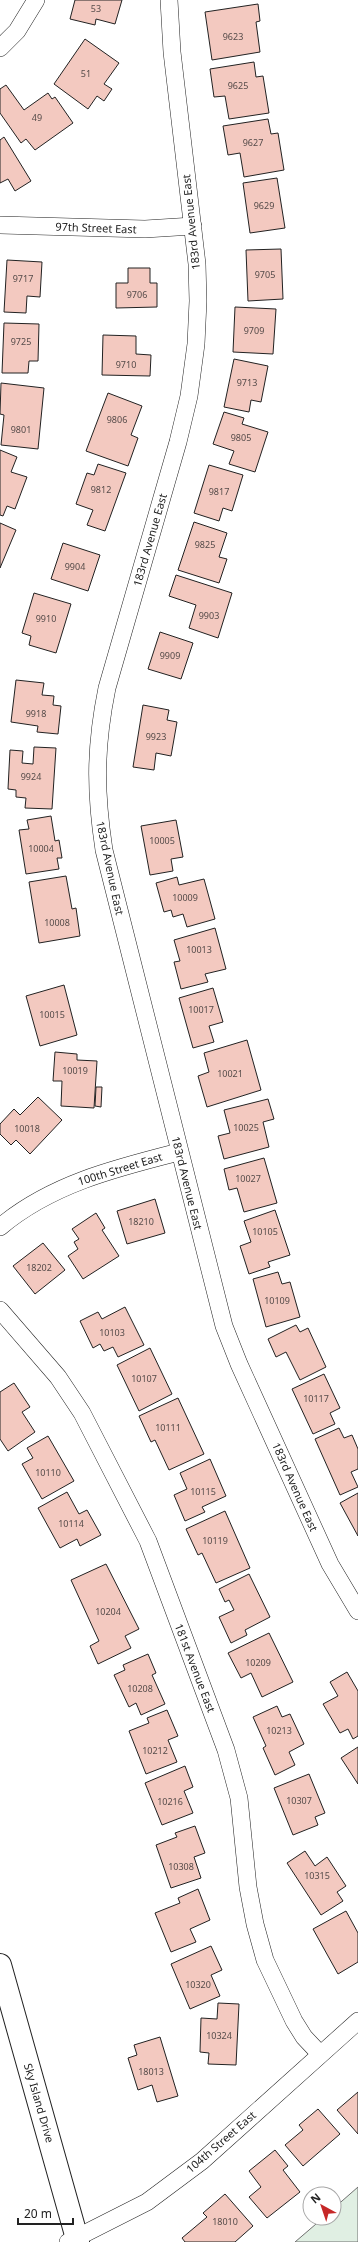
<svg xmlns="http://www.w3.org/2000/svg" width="358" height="2242" font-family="'Noto Sans',sans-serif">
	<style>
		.green { fill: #e0efe3; stroke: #6f6f6f }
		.building { fill: #f3c9c0; stroke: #222 }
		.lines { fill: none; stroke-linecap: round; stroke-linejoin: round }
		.street-casing { stroke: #222; stroke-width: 18 }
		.secondary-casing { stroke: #222; stroke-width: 24 }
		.street { stroke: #fff; stroke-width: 17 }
		.secondary { stroke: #fff; stroke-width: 22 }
		.labels { text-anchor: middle; stroke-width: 3; stroke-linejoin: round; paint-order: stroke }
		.number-label { font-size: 9px; fill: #564c4a }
		.street-label { font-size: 11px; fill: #222; stroke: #fff }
	</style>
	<rect width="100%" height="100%" fill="#fff"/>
	<path class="green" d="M358,2187V2242H295L323,2218H334V2208Z"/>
	<g class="building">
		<path d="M75,0H122L115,24L96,19L95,25L70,19Z"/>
		<path d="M258,4L260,21L256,22L260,52L212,60L205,12Z"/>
		<path d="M85,39L119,63L104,84L112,89L104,101L97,96L88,109L54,84Z"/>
		<path d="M254,62L256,77L263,76L269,113L229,119L225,96L214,97L210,69Z"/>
		<path d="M6,85L24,110L48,93L52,99L55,97L73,123L35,150L26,139L21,143L0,113V89Z"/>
		<path d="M268,119L271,134L278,133L284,170L244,177L240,153L228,155L223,126Z"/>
		<path d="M4,137L31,181L15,191L8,179L0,183V140Z"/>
		<path d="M277,178L285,228L250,233L243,183Z"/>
		<path d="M281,249L283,299L248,301L246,250Z"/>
		<path d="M7,260L42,262L40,297L27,296L26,313L4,312Z"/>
		<path d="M128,268H150V283H157V307L116,308V283H128Z"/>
		<path d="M235,307L276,309L273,354L233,352Z"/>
		<path d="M4,323L39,324L38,361H29L28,373H2Z"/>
		<path d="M103,335L136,336V354L151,355L150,376L102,375Z"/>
		<path d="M234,359L268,366L261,402L251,400L249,412L224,407Z"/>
		<path d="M1,383L44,388L38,449L1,445L4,415L0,414Z"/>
		<path d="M108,393L142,406L131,435L138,438L128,466L86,451Z"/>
		<path d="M224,412L244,418L242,424L268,432L255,472L229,464L234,451L213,444Z"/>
		<path d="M0,450L17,457L11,472L27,477L15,509L7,506L3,516L0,515Z"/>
		<path d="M98,464L126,473L105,531L87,525L93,510L76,504L87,473L94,475Z"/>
		<path d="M209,465L243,475L232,511L223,508L219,521L194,513Z"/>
		<path d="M194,522L227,533L219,557L227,559L219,583L178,570Z"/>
		<path d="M0,523L16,530L0,568Z"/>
		<path d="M63,543L100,555L88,591L51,579Z"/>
		<path d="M176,575L232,593L218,638L189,628L196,605L169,596Z"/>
		<path d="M34,593L71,604L56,653L29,645L31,636L22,633Z"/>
		<path d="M160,632L193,643L181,679L148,669Z"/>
		<path d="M16,680L44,683L42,695L54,696L53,705L61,706L58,734L37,732L38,726L11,722Z"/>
		<path d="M143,705L169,710L167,720L177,722L171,756L156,753L154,770L133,767Z"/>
		<path d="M34,747L56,748L52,809L25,808L26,798L16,797V790L8,789L10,750L23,751L22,763L33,764Z"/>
		<path d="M51,816L55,841L59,840L62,858H57L59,869L26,874L19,830L29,829L27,820Z"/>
		<path d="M176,820L183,857L171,859L173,871L150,875L141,826Z"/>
		<path d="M66,876L72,909L76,908L80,936L39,943L29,882Z"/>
		<path d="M177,877L179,885L204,879L215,919L187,927L183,914L173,917L171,910L164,912L156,883Z"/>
		<path d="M215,928L226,969L205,974L208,982L181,989L174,962L180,961L174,940Z"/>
		<path d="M64,985L77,1035L40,1046L26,996Z"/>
		<path d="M213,988L223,1022L209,1026L214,1042L193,1048L179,998Z"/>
		<path d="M247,1040L261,1090L207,1107L198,1076L209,1072L204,1053Z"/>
		<path d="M55,1052L77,1054V1060L97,1061L94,1108L61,1106L62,1081H53Z"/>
		<path d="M96,1087H102L101,1107L95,1106Z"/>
		<path d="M38,1097L62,1120L30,1154L16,1140L11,1145L0,1134V1124L14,1109L20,1115Z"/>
		<path d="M268,1099L274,1119L263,1122L269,1147L224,1159L218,1136L230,1133L224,1110Z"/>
		<path d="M264,1158L277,1203L244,1212L237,1188L229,1190L224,1169Z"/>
		<path d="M155,1199L165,1233L127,1244L117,1211Z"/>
		<path d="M275,1210L290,1255L268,1262L270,1267L249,1274L240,1246L251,1242L244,1221Z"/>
		<path d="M96,1213L105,1228L102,1230L119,1256L83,1279L68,1256L78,1249L74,1242L79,1239L72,1229Z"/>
		<path d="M43,1243L65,1270L35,1294L13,1266Z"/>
		<path d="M278,1272L282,1284L290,1282L300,1317L266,1327L253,1279Z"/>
		<path d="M125,1307L144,1345L118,1357L113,1347L104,1351L100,1344L93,1348L80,1321L98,1312L102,1319Z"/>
		<path d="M296,1325L300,1332L308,1328L326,1367L300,1380L286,1352L276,1357L268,1339Z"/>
		<path d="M150,1348L172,1394L139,1411L117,1365Z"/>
		<path d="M324,1374L340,1408L330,1413L335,1424L313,1434L292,1389Z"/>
		<path d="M14,1383L30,1407L22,1412L35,1432L8,1451L0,1439V1392Z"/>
		<path d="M178,1398L204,1454L169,1470L155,1440L151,1442L139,1416Z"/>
		<path d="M339,1428L344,1438L352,1435L358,1449V1469L351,1472L358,1487L340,1495L315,1439Z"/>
		<path d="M48,1436L74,1481L42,1499L22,1464L33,1458L27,1448Z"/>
		<path d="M210,1459L226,1496L202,1507L205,1512L185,1521L174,1495L187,1489L180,1473Z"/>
		<path d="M67,1492L79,1514L87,1510L101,1535L80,1546L77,1539L60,1548L38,1508Z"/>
		<path d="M358,1493V1536L340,1503Z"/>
		<path d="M225,1511L250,1568L216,1583L202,1553L198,1555L186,1529Z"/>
		<path d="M106,1564L139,1629L125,1636L131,1648L98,1664L90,1646L99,1641L71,1580Z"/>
		<path d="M249,1574L270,1617L245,1630L247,1635L231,1643L219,1617L234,1610L229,1600L225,1602L219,1589Z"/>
		<path d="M269,1633L293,1682L262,1697L251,1673L241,1678L228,1653Z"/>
		<path d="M148,1654L156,1673L152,1675L165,1704L141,1715L136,1703L129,1707L114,1675L125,1670L123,1665Z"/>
		<path d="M347,1672L358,1691V1736L353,1739L348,1729L340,1733L323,1704L338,1696L330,1682Z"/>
		<path d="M277,1706L282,1717L290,1714L304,1744L289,1752L295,1765L275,1775L263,1748L266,1746L253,1717Z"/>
		<path d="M167,1710L178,1736L168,1740L177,1762L146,1774L129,1731L149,1723L147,1718Z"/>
		<path d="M358,1747V1784L341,1758Z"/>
		<path d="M185,1766L193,1787L184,1791L193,1813L162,1825L145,1783Z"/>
		<path d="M309,1774L325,1813L315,1817L318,1825L293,1835L274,1788Z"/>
		<path d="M195,1826L205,1853L194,1857L201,1878L171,1888L156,1845L177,1837L175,1833Z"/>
		<path d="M305,1851L315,1866L327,1857L346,1886L337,1892L343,1901L321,1915L287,1863Z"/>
		<path d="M198,1889L210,1920L190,1929L196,1942L171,1952L155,1913L180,1903L178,1898Z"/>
		<path d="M346,1911L358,1933V1962L338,1974L313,1929Z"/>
		<path d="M211,1946L222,1970L211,1975L220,1996L190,2009L171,1964Z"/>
		<path d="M218,2003L239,2004L236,2065L208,2064L209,2053L200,2052L201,2018L217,2019Z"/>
		<path d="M160,2037L178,2096L157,2102L152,2085L138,2090L128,2058L137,2055L134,2045Z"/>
		<path d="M358,2092V2134L337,2110Z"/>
		<path d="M318,2109L340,2134L303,2166L285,2145L303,2130L299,2125Z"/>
		<path d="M275,2150L288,2166L283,2170L300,2192L267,2218L249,2197L261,2187L249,2171Z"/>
		<path d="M225,2194L253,2226L235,2242H185L182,2238L207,2217L203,2213Z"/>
	</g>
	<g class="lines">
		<g class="street-casing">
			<g id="street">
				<path d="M169,0L172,52L197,264L198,301L196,344L189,396L178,442L107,688C95,747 95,791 104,850L224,1326L239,1364L330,1564L358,1611"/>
				<path d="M0,48L17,31L36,0"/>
				<path d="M0,225L145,229L193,226"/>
				<path d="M0,1227C51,1184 116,1168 179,1152"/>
				<path d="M0,1310L58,1377L82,1413L148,1541L226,1750L239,1798L248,1887L255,1924L265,1960L294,2021L304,2037L320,2054"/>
				<path d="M68,2242L147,2202L202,2161L358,2021"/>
			</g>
		</g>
		<g class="secondary-casing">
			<path id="secondary" d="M0,1965L78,2242"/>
		</g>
		<use href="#street" class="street"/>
		<use href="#secondary" class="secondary"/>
	</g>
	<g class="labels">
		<g class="number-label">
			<text x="96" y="12">53</text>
			<text x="233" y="40">9623</text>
			<text x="86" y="77">51</text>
			<text x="238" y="89">9625</text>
			<text x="37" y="121">49</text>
			<text x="253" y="146">9627</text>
			<text x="264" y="209">9629</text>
			<text x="265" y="278">9705</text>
			<text x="23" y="282">9717</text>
			<text x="137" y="298">9706</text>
			<text x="254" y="334">9709</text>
			<text x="21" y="345">9725</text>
			<text x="126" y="368">9710</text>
			<text x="247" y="386">9713</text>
			<text x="117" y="423">9806</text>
			<text x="21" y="433">9801</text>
			<text x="241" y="441">9805</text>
			<text x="101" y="493">9812</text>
			<text x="219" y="495">9817</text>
			<text x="205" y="548">9825</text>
			<text x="75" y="570">9904</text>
			<text x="209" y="619">9903</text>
			<text x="46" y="622">9910</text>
			<text x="170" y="659">9909</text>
			<text x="36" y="717">9918</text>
			<text x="156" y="740">9923</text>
			<text x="31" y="780">9924</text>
			<text x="162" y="844">10005</text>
			<text x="41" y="852">10004</text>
			<text x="185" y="901">10009</text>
			<text x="57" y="926">10008</text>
			<text x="199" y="953">10013</text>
			<text x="201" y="1013">10017</text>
			<text x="52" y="1018">10015</text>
			<text x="75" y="1074">10019</text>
			<text x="230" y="1077">10021</text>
			<text x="246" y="1131">10025</text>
			<text x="27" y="1132">10018</text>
			<text x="248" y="1182">10027</text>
			<text x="141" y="1225">18210</text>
			<text x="265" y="1235">10105</text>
			<text x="39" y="1271">18202</text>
			<text x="277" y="1304">10109</text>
			<text x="112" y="1336">10103</text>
			<text x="144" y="1382">10107</text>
			<text x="316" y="1402">10117</text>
			<text x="168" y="1431">10111</text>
			<text x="48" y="1476">10110</text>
			<text x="203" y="1495">10115</text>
			<text x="71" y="1527">10114</text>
			<text x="215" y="1544">10119</text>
			<text x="108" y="1615">10204</text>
			<text x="258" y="1666">10209</text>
			<text x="140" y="1692">10208</text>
			<text x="279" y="1734">10213</text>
			<text x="155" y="1754">10212</text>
			<text x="299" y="1804">10307</text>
			<text x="170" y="1805">10216</text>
			<text x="181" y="1870">10308</text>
			<text x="317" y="1879">10315</text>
			<text x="198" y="1988">10320</text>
			<text x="219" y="2039">10324</text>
			<text x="151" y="2075">18013</text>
			<text x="225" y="2225">18010</text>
		</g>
		<g class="street-label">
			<text transform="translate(191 222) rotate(-96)" y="4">183rd Avenue East</text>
			<text transform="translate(96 228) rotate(2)" y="4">97th Street East</text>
			<text transform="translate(150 540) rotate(-74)" y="4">183rd Avenue East</text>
			<text transform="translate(110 868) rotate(78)" y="4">183rd Avenue East</text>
			<text transform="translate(120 1169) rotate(-17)" y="4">100th Street East</text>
			<text transform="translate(187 1183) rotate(76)" y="4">183rd Avenue East</text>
			<text transform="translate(295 1487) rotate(66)" y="4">183rd Avenue East</text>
			<text transform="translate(195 1668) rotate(69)" y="4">181st Avenue East</text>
			<text transform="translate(39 2103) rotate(74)" y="4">Sky Island Drive</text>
			<text transform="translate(221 2142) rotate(-41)" y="4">104th Street East</text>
		</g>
	</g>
	<g transform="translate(322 2206) rotate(320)"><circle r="19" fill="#ffffff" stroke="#a7a7a7"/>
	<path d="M0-3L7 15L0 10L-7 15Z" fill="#c62828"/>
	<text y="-6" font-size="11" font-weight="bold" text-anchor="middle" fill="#222222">N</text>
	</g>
	<path d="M18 2218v6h55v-6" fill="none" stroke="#222222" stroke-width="2"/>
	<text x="24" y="2218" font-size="12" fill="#222222" stroke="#ffffff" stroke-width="3" paint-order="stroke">20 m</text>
</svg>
